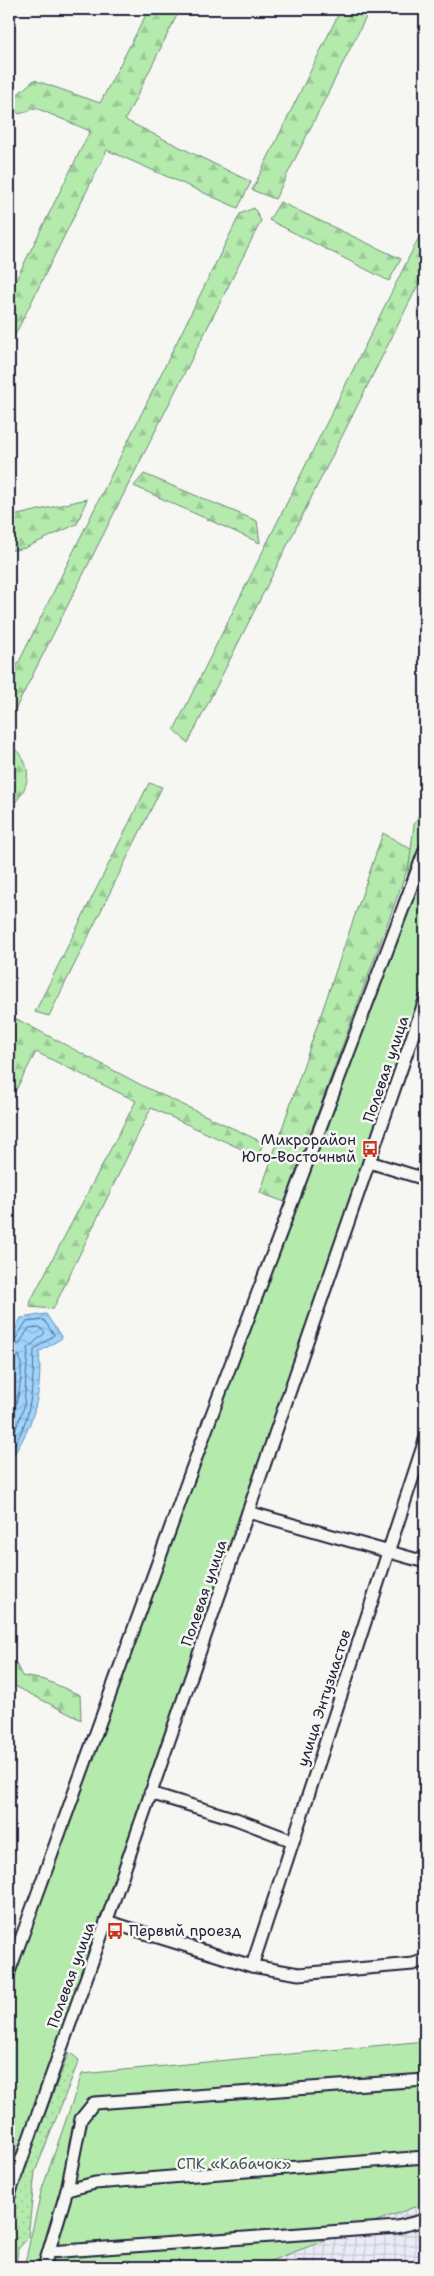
<svg xmlns="http://www.w3.org/2000/svg" width="434" height="2276" font-family="'Shantell Sans',sans-serif">
	<style>
		.industrial { fill: url(#industrial-grid) }
		.grass { fill: url(#grass-dots); stroke: #6b8674 }
		.forest { fill: url(#forest-firs); stroke: #6b8674 }
		.garden { fill: #b4ebad; stroke: #6b8674 }
		.water { fill: url(#water-waves); stroke: #6c8daf }
		.lines { fill: none; stroke-linecap: round; stroke-linejoin: round }
		.shore { stroke: #546989; stroke-width: 1 }
		.minor-casing { stroke: #22223b; stroke-width: 15 }
		.minor { stroke: #f6f6f2; stroke-width: 11 }
		.labels { text-anchor: middle; stroke-width: 5; stroke-linejoin: round; paint-order: stroke }
		.street-label { font-size: 15px; fill: #22223b; stroke: #f6f6f2 }
		.poi-label { font-size: 15px; fill: #22223b; stroke: #f6f6f2; text-anchor: end }
		.park-label { font-size: 15px; fill: #465458; stroke: #f6f6f2 }
	</style>
	<defs>
		<pattern id="industrial-grid" width="8" height="8" patternUnits="userSpaceOnUse" patternTransform="scale(1.25)"><rect width="8" height="8" fill="#e9ecf5"/><path d="M0 4h8M4 0v8" fill="none" stroke="#c8cad3"/></pattern>
		<pattern id="grass-dots" width="8" height="8" patternUnits="userSpaceOnUse" patternTransform="scale(1.25)"><rect width="8" height="8" fill="#b4ebad"/><path d="M2 2h.1M6 6h.1" fill="none" stroke="#9ac996" stroke-width="1.8" stroke-linecap="round"/></pattern>
		<pattern id="forest-firs" width="22" height="20" patternUnits="userSpaceOnUse" patternTransform="scale(1.25)"><rect width="22" height="20" fill="#b4ebad"/><path d="M5 1l3.5 6h-7zM16 11l3.5 6h-7z" fill="#9ac996"/></pattern>
		<pattern id="water-waves" width="16" height="10" patternUnits="userSpaceOnUse" patternTransform="scale(1.25)"><rect width="16" height="10" fill="#9ed4fd"/><path d="M0 5q4-4 8 0t8 0" fill="none" stroke="#88b6da"/></pattern>
	</defs>
	<rect width="100%" height="100%" fill="#f6f6f2"/>
	<filter id="ink" filterUnits="userSpaceOnUse"><feTurbulence type="fractalNoise" baseFrequency=".02" numOctaves="2"/><feDisplacementMap in="SourceGraphic" scale="10" xChannelSelector="R" yChannelSelector="G"/><feConvolveMatrix kernelMatrix="1 2 1 2 8 2 1 2 1" color-interpolation-filters="sRGB"/></filter>
	<g filter="url(#ink)">
		<path class="industrial" d="M425,2203V2267H254Z"/>
		<path class="grass" d="M69,2052L79,2060L35,2172L28,2238L18,2249L16,2267H9V2221L17,2187Z"/>
		<g class="forest">
			<path d="M149,9H180L125,120L251,182L238,208L107,150L9,347V294L90,131L36,108L19,114L9,102L34,80L100,103Z"/>
			<path d="M341,9H370L275,199L252,190Z"/>
			<path d="M280,202L401,259L389,281L269,220Z"/>
			<path d="M254,208L261,221L9,722V682L240,214Z"/>
			<path d="M425,225V271L188,743L174,730Z"/>
			<path d="M144,474L257,521L260,543L134,486Z"/>
			<path d="M87,499L77,524L25,548L9,551V517Z"/>
			<path d="M9,745C36,762 31,790 9,808Z"/>
			<path d="M149,783L162,787L49,1016L35,1012Z"/>
			<path d="M383,833L414,851L285,1202L260,1193Z"/>
			<path d="M9,1015L143,1086L264,1143L257,1156L151,1108L53,1309L30,1307L31,1300L136,1101L36,1052L9,1103V1051L13,1042L9,1039Z"/>
			<path d="M9,1660L16,1664L22,1676L45,1680L80,1695L81,1720L9,1683Z"/>
		</g>
		<g class="garden">
			<path d="M425,803V983L9,2181V1967L405,897L414,825Z"/>
			<path d="M425,2041V2203L254,2267H24L41,2192L82,2074Z"/>
		</g>
		<path class="water" d="M46,1314L62,1338L39,1352C43,1392 33,1429 9,1461V1341L21,1318Z"/>
		<g class="lines">
			<g class="shore">
				<path d="M9,1342L15,1340L26,1322L44,1320L54,1335L34,1350C33,1387 32,1422 9,1453"/>
				<path d="M9,1348L19,1344L29,1328L40,1327L45,1333L28,1348L24,1407L13,1436L9,1443"/>
				<path d="M9,1356L19,1355C26,1374 15,1409 9,1427"/>
			</g>
			<g class="minor-casing">
				<g id="minor">
					<path d="M369,1162L425,1179"/>
					<path d="M248,1512L425,1562"/>
					<path d="M150,1793L236,1819L293,1841"/>
					<path d="M106,1921L252,1966L299,1974L413,1964L425,1960"/>
					<path d="M252,1966L425,1440"/>
					<path d="M9,1972L209,1422L425,850"/>
					<path d="M67,2190L95,2183L425,2157"/>
					<path d="M9,2195L109,1914L425,1000"/>
					<path d="M49,2252L397,2227L425,2220"/>
					<path d="M44,2267L67,2190L81,2119L94,2103L425,2080"/>
				</g>
			</g>
			<use href="#minor" class="minor"/>
		</g>
	</g>
	<defs>
		<g id="bus-bare" transform="scale(1.35)"><path d="M-5-6H5V4H4V6H2V4H-2V6H-4V4H-5ZM-3.5-4V0h7V-4ZM-3.5 1.2v1.5H-2V1.2ZM2 1.2v1.5H3.5V1.2Z" fill="#c8321e" stroke="#f6f6f2" stroke-width="2.5" paint-order="stroke"/></g>
	</defs>
	<g fill-rule="evenodd">
		<use href="#bus-bare" x="370" y="1149"/>
		<use href="#bus-bare" x="115" y="1931"/>
	</g>
	<g class="labels">
		<g class="street-label">
			<text transform="translate(386 1069) rotate(-71)" y="5">Полевая улица</text>
			<text transform="translate(204 1593) rotate(-71)" y="5">Полевая улица</text>
			<text transform="translate(324 1698) rotate(-72)" y="5">улица Энтузиастов</text>
			<text transform="translate(71 1975) rotate(-70)" y="5">Полевая улица</text>
		</g>
		<g class="poi-label">
			<text x="356" y="1145">Микрорайон<tspan x="356" dy="17">Юго-Восточный</tspan></text>
			<text x="129" y="1936" text-anchor="start">Первый проезд</text>
		</g>
		<g class="park-label">
			<text x="234" y="2169">СПК «Кабачок»</text>
		</g>
	</g>
	<rect width="434" height="2276" fill="none" stroke="#f6f6f2" stroke-width="30"/>
	<rect x="15" y="15" width="404" height="2246" fill="none" stroke="#22223b" stroke-width="2" filter="url(#ink)"/>
</svg>
